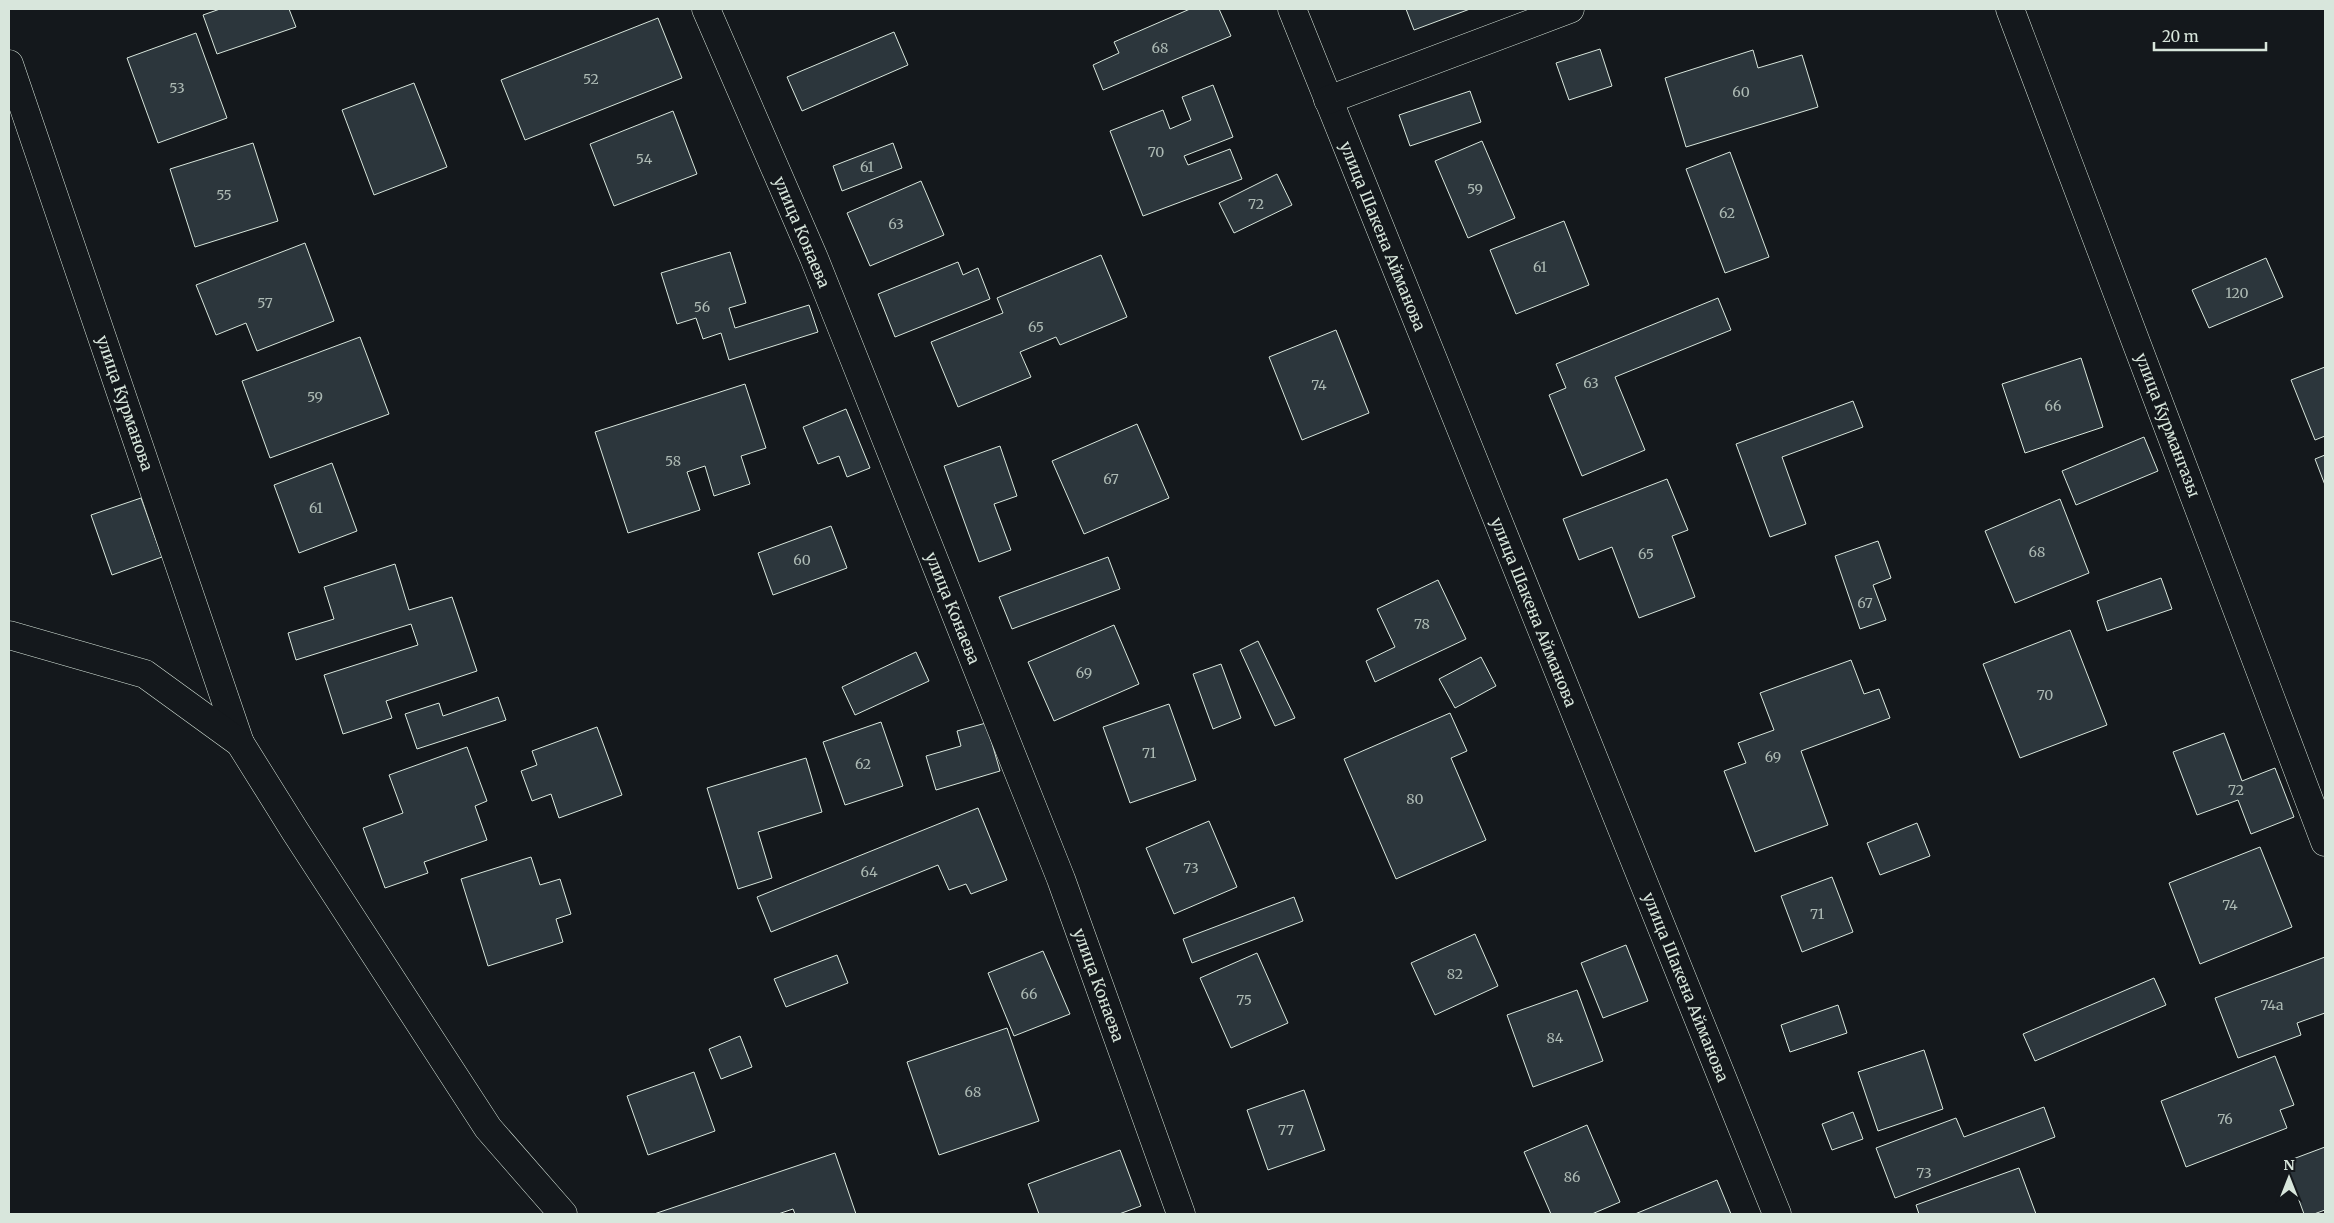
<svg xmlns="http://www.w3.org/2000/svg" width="2334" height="1223" font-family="Merriweather,serif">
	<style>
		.building { fill: #2c363c; stroke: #d8e6dc }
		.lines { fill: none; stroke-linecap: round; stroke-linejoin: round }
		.street-casing { stroke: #d8e6dc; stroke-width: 29 }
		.secondary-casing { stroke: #d8e6dc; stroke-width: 29 }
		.street { stroke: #14181c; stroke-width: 28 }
		.secondary { stroke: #14181c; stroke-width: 28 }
		.labels { text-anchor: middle; stroke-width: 4; stroke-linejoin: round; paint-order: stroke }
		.number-label { font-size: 14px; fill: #adbab4 }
		.street-label { font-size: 16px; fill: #d8e6dc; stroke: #14181c }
	</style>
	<rect width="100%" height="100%" fill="#14181c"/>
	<g class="building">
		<path d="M220,9H289L296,27L217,54L203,15Z"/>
		<path d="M1190,9H1219L1231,36L1103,90L1093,65L1119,53L1114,42Z"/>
		<path d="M1406,9H1470L1414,30Z"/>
		<path d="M658,18L682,78L525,140L501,80Z"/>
		<path d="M894,32L908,65L802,111L787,77Z"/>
		<path d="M196,33L227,118L158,143L127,58Z"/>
		<path d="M1600,49L1612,86L1569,100L1556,63Z"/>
		<path d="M1753,50L1758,68L1802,55L1818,107L1686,147L1665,78Z"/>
		<path d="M414,83L447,167L374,195L342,110Z"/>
		<path d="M1213,85L1233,137L1184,156L1188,165L1230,149L1242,179L1143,216L1110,131L1163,110L1170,129L1191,120L1182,97Z"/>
		<path d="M1470,91L1481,122L1410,146L1399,115Z"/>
		<path d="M673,111L697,174L614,206L590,144Z"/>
		<path d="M1482,141L1515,218L1468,238L1435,161Z"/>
		<path d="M253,143L278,221L195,247L170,169Z"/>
		<path d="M893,143L902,168L842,191L833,166Z"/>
		<path d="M1730,152L1769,257L1725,273L1686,169Z"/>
		<path d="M1277,174L1292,205L1234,233L1219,203Z"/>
		<path d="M921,181L944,235L870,266L847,213Z"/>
		<path d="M1564,221L1589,285L1516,314L1490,250Z"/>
		<path d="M305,243L334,321L257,351L246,323L216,335L196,285Z"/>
		<path d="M730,252L746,303L729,308L735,328L809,305L818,332L729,360L721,333L703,339L696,318L677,324L661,273Z"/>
		<path d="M1101,255L1127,317L1060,345L1056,337L1020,352L1031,377L958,407L931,342L1003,313L997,298Z"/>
		<path d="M2266,258L2283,297L2209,328L2192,290Z"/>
		<path d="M958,262L963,275L978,268L990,299L895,337L878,294Z"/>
		<path d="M1718,298L1731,330L1615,377L1645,450L1582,476L1549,395L1566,388L1556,364Z"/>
		<path d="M1336,330L1369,413L1302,440L1269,357Z"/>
		<path d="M360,337L389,414L270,458L242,381Z"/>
		<path d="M2081,358L2103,427L2025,453L2002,384Z"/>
		<path d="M2325,367V436L2315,440L2291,380Z"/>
		<path d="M745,384L766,448L741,456L750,484L714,496L705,466L687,472L700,510L628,533L595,432Z"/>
		<path d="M1853,401L1863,427L1782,457L1806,524L1770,537L1736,444Z"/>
		<path d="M846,409L870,468L847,477L839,456L818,464L803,427Z"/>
		<path d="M1137,424L1169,498L1084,534L1052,461Z"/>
		<path d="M2144,437L2158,471L2076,505L2062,471Z"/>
		<path d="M1000,446L1017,496L994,504L1011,550L979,562L944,466Z"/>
		<path d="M2325,455V485L2315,459Z"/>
		<path d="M332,463L357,531L299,553L274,485Z"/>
		<path d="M1667,479L1688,530L1672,536L1695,597L1639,618L1612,547L1579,560L1563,519Z"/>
		<path d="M141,498L162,557L112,575L91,515Z"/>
		<path d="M2060,499L2089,573L2015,603L1985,531Z"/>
		<path d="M831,526L847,568L773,595L758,553Z"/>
		<path d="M1878,541L1891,578L1873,585L1886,620L1860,629L1835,556Z"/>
		<path d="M1108,557L1120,589L1012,629L999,597Z"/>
		<path d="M395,564L409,610L452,597L477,671L386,701L392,718L343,734L324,675L418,645L411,624L296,660L288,633L334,619L324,587Z"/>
		<path d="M2161,578L2172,609L2107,631L2097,601Z"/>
		<path d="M1438,580L1466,639L1375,682L1366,661L1395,647L1377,609Z"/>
		<path d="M1114,625L1139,684L1054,721L1028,662Z"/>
		<path d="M2070,630L2107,725L2020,758L1983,664Z"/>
		<path d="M1258,641L1295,718L1275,726L1240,650Z"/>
		<path d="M916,652L929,681L855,715L842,687Z"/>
		<path d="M1481,657L1496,686L1455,708L1439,679Z"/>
		<path d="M1851,660L1864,694L1879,689L1890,718L1801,751L1828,825L1755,852L1724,771L1746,763L1738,743L1774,730L1760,693Z"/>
		<path d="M1221,664L1241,718L1213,729L1193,674Z"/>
		<path d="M498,697L506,720L417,749L405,714L439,703L443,716Z"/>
		<path d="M1169,704L1196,780L1130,803L1103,727Z"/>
		<path d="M1450,713L1467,751L1451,758L1486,840L1396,879L1344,759Z"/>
		<path d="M881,722L903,786L845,805L823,742Z"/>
		<path d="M986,723L1000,771L936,790L926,756L961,746L957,731Z"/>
		<path d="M597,727L622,795L559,818L551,794L532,801L521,771L537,765L532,751Z"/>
		<path d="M2224,733L2242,781L2275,768L2294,817L2251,834L2238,800L2197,815L2173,752Z"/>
		<path d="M467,747L487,801L475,806L487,840L424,862L428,873L385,888L363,828L403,813L389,775Z"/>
		<path d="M806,758L822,812L758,832L772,878L738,889L707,788Z"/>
		<path d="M978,808L1007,880L971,894L966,884L949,890L938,865L771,932L757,897Z"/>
		<path d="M1209,821L1237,887L1174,914L1146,848Z"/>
		<path d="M1917,823L1930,856L1880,875L1867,843Z"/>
		<path d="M2260,847L2292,927L2200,964L2169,883Z"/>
		<path d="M531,857L540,885L560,879L571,914L556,919L563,942L488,966L461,879Z"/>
		<path d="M1832,877L1853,932L1802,952L1781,896Z"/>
		<path d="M1294,897L1303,921L1192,963L1183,939Z"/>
		<path d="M1475,934L1498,986L1435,1015L1411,963Z"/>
		<path d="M1626,945L1648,1001L1603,1018L1581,963Z"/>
		<path d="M1043,951L1070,1014L1014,1036L988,973Z"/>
		<path d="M1257,953L1288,1023L1231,1048L1200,978Z"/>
		<path d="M837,955L848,983L786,1007L774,979Z"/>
		<path d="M2325,957V1013L2297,1023L2301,1035L2238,1058L2215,998Z"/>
		<path d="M2154,978L2166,1005L2035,1061L2023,1034Z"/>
		<path d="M1577,990L1603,1061L1533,1087L1507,1015Z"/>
		<path d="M1838,1005L1847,1033L1790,1052L1781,1025Z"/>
		<path d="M1007,1028L1039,1121L939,1155L907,1062Z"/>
		<path d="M740,1036L752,1067L721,1079L709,1049Z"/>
		<path d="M1924,1050L1943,1109L1878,1131L1858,1072Z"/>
		<path d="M2275,1056L2294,1105L2280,1110L2287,1128L2186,1167L2161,1101Z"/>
		<path d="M694,1072L715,1131L648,1155L627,1096Z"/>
		<path d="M1304,1090L1325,1150L1268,1170L1247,1110Z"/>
		<path d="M2044,1107L2055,1137L1895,1198L1876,1148L1956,1118L1964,1137Z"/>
		<path d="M1853,1112L1863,1139L1832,1150L1822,1124Z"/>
		<path d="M1587,1125L1620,1202L1592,1214H1551L1524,1152Z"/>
		<path d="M2325,1147V1210L2314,1214H2304L2285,1162Z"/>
		<path d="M1120,1150L1141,1206L1119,1214H1039L1028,1184Z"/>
		<path d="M835,1153L856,1214H795L793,1209L778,1214H654Z"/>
		<path d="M2019,1168L2036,1214H1919L1916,1205Z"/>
		<path d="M1717,1180L1731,1214H1635Z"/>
	</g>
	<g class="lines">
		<g class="street-casing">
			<g id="street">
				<path d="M706,9L814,258L1061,879L1181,1214"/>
				<path d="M1292,9L1777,1214"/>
				<path d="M2010,9L2325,842"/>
				<path d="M9,64L240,743"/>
				<path d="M1328,100L1570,9"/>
			</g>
		</g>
		<g class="secondary-casing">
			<path id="secondary" d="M9,635L145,674L240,743L295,831L488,1128L563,1214"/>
		</g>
		<use href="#street" class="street"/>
		<use href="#secondary" class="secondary"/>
	</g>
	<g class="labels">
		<g class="number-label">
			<text x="1160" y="53">68</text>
			<text x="591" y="84">52</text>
			<text x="177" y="93">53</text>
			<text x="1741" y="97">60</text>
			<text x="1156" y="157">70</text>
			<text x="644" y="164">54</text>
			<text x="867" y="172">61</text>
			<text x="1475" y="194">59</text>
			<text x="224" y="200">55</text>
			<text x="1256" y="209">72</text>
			<text x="1727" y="218">62</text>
			<text x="896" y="229">63</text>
			<text x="1540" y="272">61</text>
			<text x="2237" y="298">120</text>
			<text x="265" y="308">57</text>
			<text x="702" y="312">56</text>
			<text x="1036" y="332">65</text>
			<text x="1591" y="388">63</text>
			<text x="1319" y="390">74</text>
			<text x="315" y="402">59</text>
			<text x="2053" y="411">66</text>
			<text x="673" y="466">58</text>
			<text x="1111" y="484">67</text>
			<text x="316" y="513">61</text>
			<text x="2037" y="557">68</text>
			<text x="1646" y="559">65</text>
			<text x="802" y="565">60</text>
			<text x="1865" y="608">67</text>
			<text x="1422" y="629">78</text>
			<text x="1084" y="678">69</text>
			<text x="2045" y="700">70</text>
			<text x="1149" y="758">71</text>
			<text x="1773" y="762">69</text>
			<text x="863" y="769">62</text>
			<text x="2236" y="795">72</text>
			<text x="1415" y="804">80</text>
			<text x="1191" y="873">73</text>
			<text x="869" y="877">64</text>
			<text x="2230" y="910">74</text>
			<text x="1817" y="919">71</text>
			<text x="1455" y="979">82</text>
			<text x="1029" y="999">66</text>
			<text x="1244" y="1005">75</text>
			<text x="2272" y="1010">74а</text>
			<text x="1555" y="1043">84</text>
			<text x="973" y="1097">68</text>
			<text x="2225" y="1124">76</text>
			<text x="1286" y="1135">77</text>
			<text x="1924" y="1178">73</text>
			<text x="1572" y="1182">86</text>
		</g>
		<g class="street-label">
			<text transform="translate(802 232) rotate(67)" y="6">улица Конаева</text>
			<text transform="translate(1383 236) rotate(68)" y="6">улица Шакена Айманова</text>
			<text transform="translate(125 403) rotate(71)" y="6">улица Курманова</text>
			<text transform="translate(2168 425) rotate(69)" y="6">улица Курмангазы</text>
			<text transform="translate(953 608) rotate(68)" y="6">улица Конаева</text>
			<text transform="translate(1534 612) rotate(68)" y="6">улица Шакена Айманова</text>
			<text transform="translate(1099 985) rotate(70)" y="6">улица Конаева</text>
			<text transform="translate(1686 987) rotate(68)" y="6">улица Шакена Айманова</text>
		</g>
	</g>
	<rect width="2334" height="1223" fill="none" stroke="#d8e6dc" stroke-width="20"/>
	<g transform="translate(2289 1178)" stroke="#14181c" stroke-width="4" paint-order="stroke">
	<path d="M0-4L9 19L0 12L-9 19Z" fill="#d8e6dc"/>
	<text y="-8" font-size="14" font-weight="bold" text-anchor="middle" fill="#d8e6dc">N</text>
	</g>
	<path d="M2154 42v8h112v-8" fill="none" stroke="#d8e6dc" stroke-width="2.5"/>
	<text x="2162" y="42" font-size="15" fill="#d8e6dc" stroke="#14181c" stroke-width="4" paint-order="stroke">20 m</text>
</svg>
